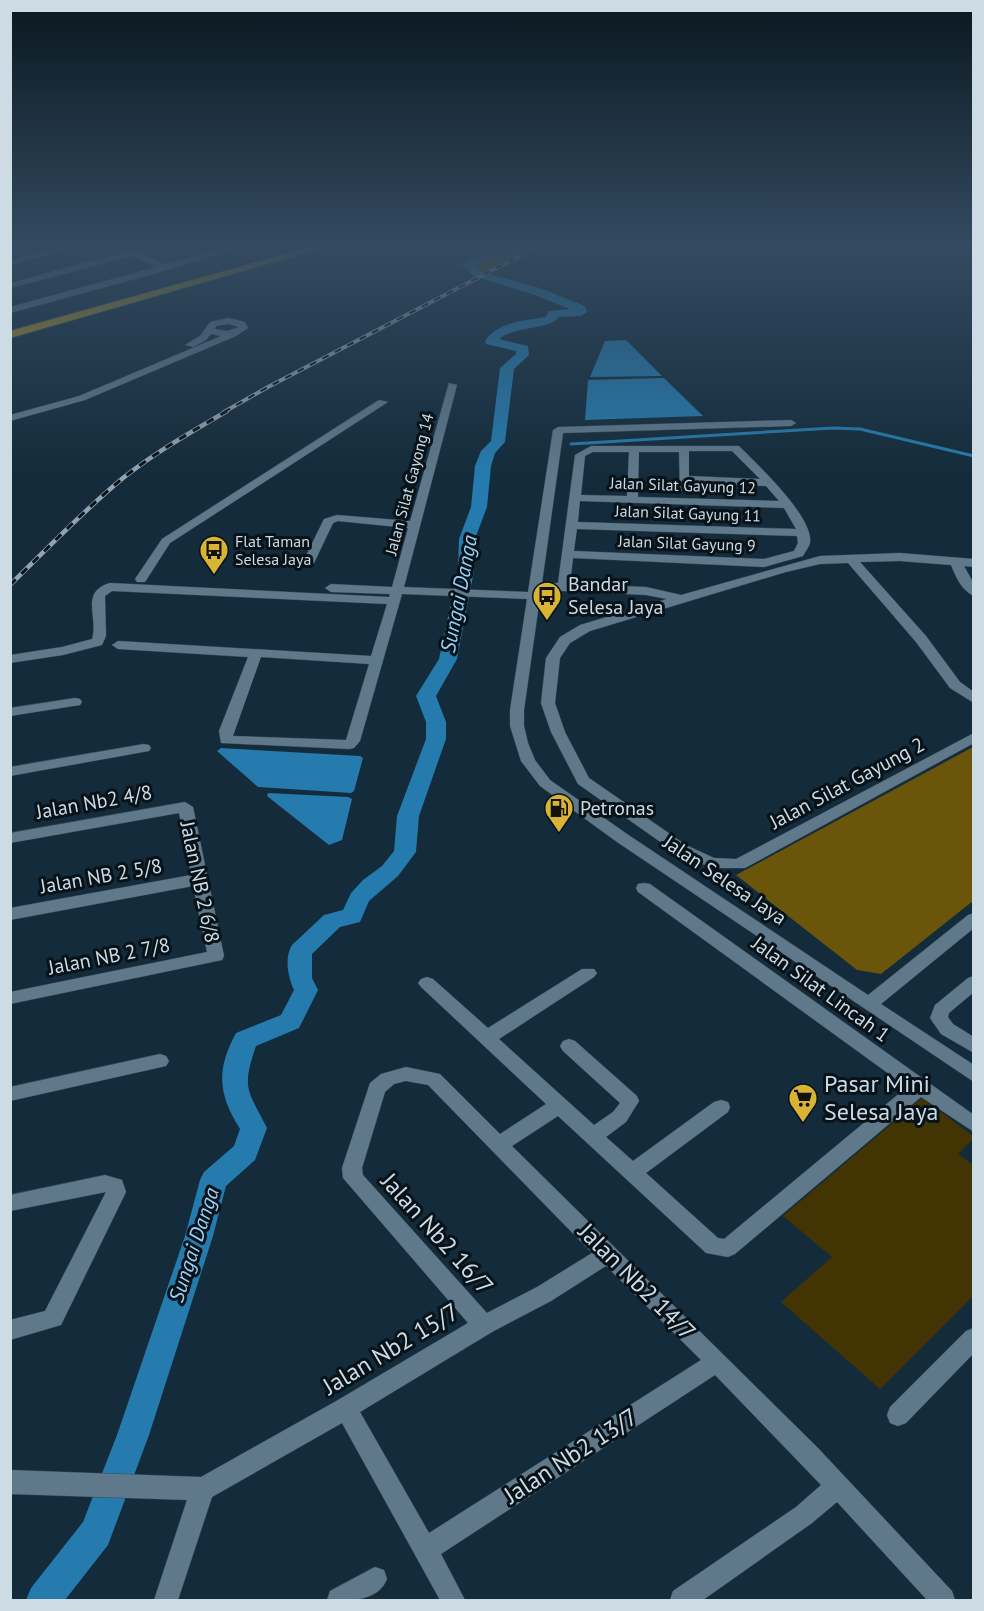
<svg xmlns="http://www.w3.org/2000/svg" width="984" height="1611" font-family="'PT Sans',sans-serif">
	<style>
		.green { fill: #433503 }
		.forest { fill: #6a550b }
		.water { fill: #257bae }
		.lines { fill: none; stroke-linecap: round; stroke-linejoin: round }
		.stream { stroke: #257bae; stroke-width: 3 }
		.river { fill: #257bae; fill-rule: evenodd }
		.minor-casing { stroke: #354754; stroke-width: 1 }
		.highway-casing { stroke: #354754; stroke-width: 2 }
		.minor { fill: #5f798b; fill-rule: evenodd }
		.highway { fill: #b7951b; fill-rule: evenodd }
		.rail-far1-casing { stroke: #92a3af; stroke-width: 4 }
		.rail-casing { stroke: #92a3af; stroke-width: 4.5 }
		.rail-far1 { stroke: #081219; stroke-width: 2; stroke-dasharray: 7; stroke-linecap: butt }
		.rail { stroke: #081219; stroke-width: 3; stroke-dasharray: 8; stroke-linecap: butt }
		.labels { text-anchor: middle; stroke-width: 6; stroke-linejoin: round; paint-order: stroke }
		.far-street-label { font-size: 16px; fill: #cddbe5; stroke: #081219 }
		.far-poi-label { font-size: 16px; fill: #cddbe5; stroke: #081219; text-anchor: start }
		.poi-label { font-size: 20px; fill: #cddbe5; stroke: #081219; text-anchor: start }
		.street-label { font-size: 20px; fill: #cddbe5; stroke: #081219 }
		.water-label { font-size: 21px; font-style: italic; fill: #96d1fb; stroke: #081219 }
		.near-poi-label { font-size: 24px; fill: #cddbe5; stroke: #081219; text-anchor: start }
		.near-street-label { font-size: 24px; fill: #cddbe5; stroke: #081219 }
	</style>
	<rect width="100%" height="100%" fill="#132b3a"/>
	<path class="green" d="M922,1098L973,1136V1139L958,1154L973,1165V1296L880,1389L781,1302L832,1257L783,1216Z"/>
	<g class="forest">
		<path d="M506,248H528L482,273L474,266Z"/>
		<path d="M973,747V901L881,974L857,970L736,875Z"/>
	</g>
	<g class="water">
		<path d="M626,340L662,376L590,377L605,341Z"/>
		<path d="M664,378L703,416L585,420L588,380Z"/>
		<path d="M221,748L360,756L363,758L354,791L351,793L258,787L217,751Z"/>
		<path d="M268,793L348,797L352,799L342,840L329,845L267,796Z"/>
	</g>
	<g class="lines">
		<path class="stream" d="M571,444L833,428L860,429L974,456"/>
		<path class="river" d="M492,248H507L474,266L481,272L540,288L585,306L587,312L581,316L559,317C548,331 516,325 499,339L528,346L529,355L514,369L505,442L495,453L491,466L487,507L475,539L474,571L457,659L436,696L446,722V739L419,816L416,852L398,876L369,901L360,922L340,927L312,954V978L318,990L299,1028L256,1046C241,1090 248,1090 267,1128L255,1160L226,1186L213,1236L149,1435L108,1545L65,1600H26L31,1588L83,1522L117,1435L185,1236L200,1180L204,1172L234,1146L240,1129C218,1094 216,1070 236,1033L281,1015L294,990C288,977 284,958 292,945L324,915L343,910L351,893L363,880L382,866L394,851L397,816L426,739V722L416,696L439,659L458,571L459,539L471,507L475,466L481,451L491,441L500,368L516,354V351L486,344L485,341C499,321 524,321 546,317L549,311L570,309L532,294L473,276L462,265L464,263Z"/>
		<g class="minor-casing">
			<g id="minor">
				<path d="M57,248H71L10,265V260Z"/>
				<path d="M121,248H129L164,264L223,248H236L168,270L10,313V307L156,267L132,256L10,288V283L125,252Z"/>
				<path d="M229,318L245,322L248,328L236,336L85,400L10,421V415L79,396L221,336L211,334L206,340L193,347L185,345L200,336L210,322ZM229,324L239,327L227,331L215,329L216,326Z"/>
				<path d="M449,383L457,385L404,587L528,592L553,430L558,427L791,420L796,423L791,426L563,433L542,583H558L575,455L591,446H739C757,464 814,517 810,543C809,547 805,552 803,556L764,567L573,558L570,584L646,587L681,595L820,556L900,553L974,559V567L964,566L974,584V596C961,590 956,577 951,565L900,561L860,562L926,636L960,682L974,692V703L950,688L916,642L848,563L820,564L786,572L590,631L570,643L560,658L555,703L565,732L589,778L686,845L714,858L736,859L974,733V743L745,868H712L676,853L578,784L551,732L541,703L546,658L560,637L580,625L667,599L646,595L541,590L524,710V726L528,743L535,760L550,780L627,834L868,995L968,915L974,913V928L881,1004L974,1065V1082L617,842L540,786L521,761L510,726V710L527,599L402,594L360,741L354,748L349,749L221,743L219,731L248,657L118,649L112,645L118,641L371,656L387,604L112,591L105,596L106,636L102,645L63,655L10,663V655L62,647L92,639C99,618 79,592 110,583L389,597L390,594L331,592L325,588L331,584L392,587L408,528L338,521L333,523L314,563H306L304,560L324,519L337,515L410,521ZM689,451H732L760,479L689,476ZM593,452H629L627,496L581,495L585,456ZM639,452H679L680,491H688L689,483L766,486L779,501L638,497ZM580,501L784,508L796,529L578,522ZM577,529L797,536L798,543L794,551L764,559L574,551ZM261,657L369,664L346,740L233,736Z"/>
				<path d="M379,400L388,402L170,543L145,582H137L135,579L162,539Z"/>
				<path d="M75,698L80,699L82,702L80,705L10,716V708Z"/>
				<path d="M144,744L149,745L151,748L149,751L10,776V767Z"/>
				<path d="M185,802L193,807L224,956L222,960L10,1004V992L207,952L193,886L10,920V908L191,875L179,813L10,843V833Z"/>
				<path d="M644,883L650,884L974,1115V1132L921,1097L735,1254L728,1257L706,1253L558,1116L512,1146L818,1448L952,1591L955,1600H927L837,1502L812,1523L703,1600H670L673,1591L796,1507L821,1485L715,1375L441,1554L465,1600H440L342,1423L212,1497L178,1600H154L187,1500L10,1494V1470L201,1477L338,1400L468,1323L343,1178L342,1168L370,1083L381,1074L406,1067L440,1074L500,1134L546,1104L421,987L418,983L421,979L427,977L433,979L488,1028L582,969H594L597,973L594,977L499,1039L594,1125L613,1112L620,1103L563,1051L560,1046L563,1041L569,1039L575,1041L637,1096L639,1101L626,1122L606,1137L633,1161L714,1102L721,1100L728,1102L730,1107L728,1112L646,1173L718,1238L724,1239L907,1087L638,892L636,888L638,884ZM406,1081L428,1085L592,1253L537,1287L487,1313L363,1175L362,1168L385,1092L394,1084ZM606,1266L701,1360L429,1533L360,1412L492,1332L551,1301Z"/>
				<path d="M974,976V992L949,1013L948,1017L953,1024L974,1037V1053L941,1034L930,1018L935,1005L968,978Z"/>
				<path d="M160,1054L166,1056L169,1061L166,1066L10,1101V1087Z"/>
				<path d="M105,1175L122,1180L126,1192L61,1325L10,1340V1320L45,1311L106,1192L10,1211V1195Z"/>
				<path d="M974,1328V1353L906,1423L898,1426L890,1423L887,1415L890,1407L966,1331Z"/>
				<path d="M375,1567L384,1570L387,1579C377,1603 349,1600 327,1600L330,1591Z"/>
			</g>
		</g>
		<g class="highway-casing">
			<path id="highway" d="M307,248H323L10,338V331Z"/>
		</g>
		<use href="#minor" class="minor"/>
		<use href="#highway" class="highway"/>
		<g class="rail-far1-casing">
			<path id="rail-far1" d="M224,412L268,387L535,248"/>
		</g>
		<g class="rail-casing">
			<path id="rail" d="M10,585C47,549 83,511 123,478C156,452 191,432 227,411"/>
		</g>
		<use href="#rail-far1" class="rail-far1"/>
		<use href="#rail" class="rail"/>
	</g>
	<linearGradient id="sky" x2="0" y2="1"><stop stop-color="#0a1820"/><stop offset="0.52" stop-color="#334a60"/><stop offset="1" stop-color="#334a60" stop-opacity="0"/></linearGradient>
	<rect width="984" height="474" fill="url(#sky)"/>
	<defs>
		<g id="bus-pin" transform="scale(1.5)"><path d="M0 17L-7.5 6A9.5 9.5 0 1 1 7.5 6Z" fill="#d9b334" stroke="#081219"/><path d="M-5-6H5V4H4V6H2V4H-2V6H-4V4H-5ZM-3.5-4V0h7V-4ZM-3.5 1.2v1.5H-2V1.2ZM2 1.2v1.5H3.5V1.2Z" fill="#111"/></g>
		<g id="fuel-pin" transform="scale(1.5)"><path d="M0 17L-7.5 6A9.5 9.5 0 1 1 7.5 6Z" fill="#d9b334" stroke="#081219"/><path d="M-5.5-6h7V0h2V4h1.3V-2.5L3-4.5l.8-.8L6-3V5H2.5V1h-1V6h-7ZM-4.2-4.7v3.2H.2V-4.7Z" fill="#111"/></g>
		<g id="supermarket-pin" transform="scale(1.5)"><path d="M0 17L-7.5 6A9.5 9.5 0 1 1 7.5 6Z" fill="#d9b334" stroke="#081219"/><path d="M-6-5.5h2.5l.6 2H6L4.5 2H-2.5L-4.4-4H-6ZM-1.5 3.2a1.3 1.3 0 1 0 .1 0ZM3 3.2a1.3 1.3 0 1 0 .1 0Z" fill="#111"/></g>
	</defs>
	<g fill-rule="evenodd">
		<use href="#bus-pin" x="214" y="550"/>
		<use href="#bus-pin" x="547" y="596"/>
		<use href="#fuel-pin" x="559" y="808"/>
		<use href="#supermarket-pin" x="803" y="1098"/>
	</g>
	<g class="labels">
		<g class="far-street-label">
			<text transform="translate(409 484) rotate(-75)" y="6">Jalan Silat Gayong 14</text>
			<text transform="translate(683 485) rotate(2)" y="6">Jalan Silat Gayung 12</text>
			<text transform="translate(688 513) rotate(2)" y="6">Jalan Silat Gayung 11</text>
			<text transform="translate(687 543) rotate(2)" y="6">Jalan Silat Gayung 9</text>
		</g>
		<g class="far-poi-label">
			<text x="235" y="547">Flat Taman<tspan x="235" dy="18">Selesa Jaya</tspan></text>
		</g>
		<g class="poi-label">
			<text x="568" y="591">Bandar<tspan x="568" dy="23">Selesa Jaya</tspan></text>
			<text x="580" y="815">Petronas</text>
		</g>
		<g class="street-label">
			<text transform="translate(847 783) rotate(-28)" y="7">Jalan Silat Gayung 2</text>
			<text transform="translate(94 802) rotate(-10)" y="7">Jalan Nb2 4/8</text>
			<text transform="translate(101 876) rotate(-10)" y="7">Jalan NB 2 5/8</text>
			<text transform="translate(725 880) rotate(34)" y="7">Jalan Selesa Jaya</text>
			<text transform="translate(200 882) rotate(78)" y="7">Jalan NB 2 6/8</text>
			<text transform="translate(109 956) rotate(-11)" y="7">Jalan NB 2 7/8</text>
			<text transform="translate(821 989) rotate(36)" y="7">Jalan Silat Lincah 1</text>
		</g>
		<g class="water-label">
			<text transform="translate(459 594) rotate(-79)" y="7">Sungai Danga</text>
			<text transform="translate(194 1245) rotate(-72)" y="7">Sungai Danga</text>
		</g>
		<g class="near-poi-label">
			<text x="824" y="1092">Pasar Mini<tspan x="824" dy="28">Selesa Jaya</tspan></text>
		</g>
		<g class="near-street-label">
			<text transform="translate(437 1234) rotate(48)" y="8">Jalan Nb2 16/7</text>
			<text transform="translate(637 1282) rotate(45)" y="8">Jalan Nb2 14/7</text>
			<text transform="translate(391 1349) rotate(-31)" y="8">Jalan Nb2 15/7</text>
			<text transform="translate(571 1456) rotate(-33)" y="8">Jalan Nb2 13/7</text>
		</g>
	</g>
	<rect width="984" height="1611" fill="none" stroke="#cddbe5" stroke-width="24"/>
</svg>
